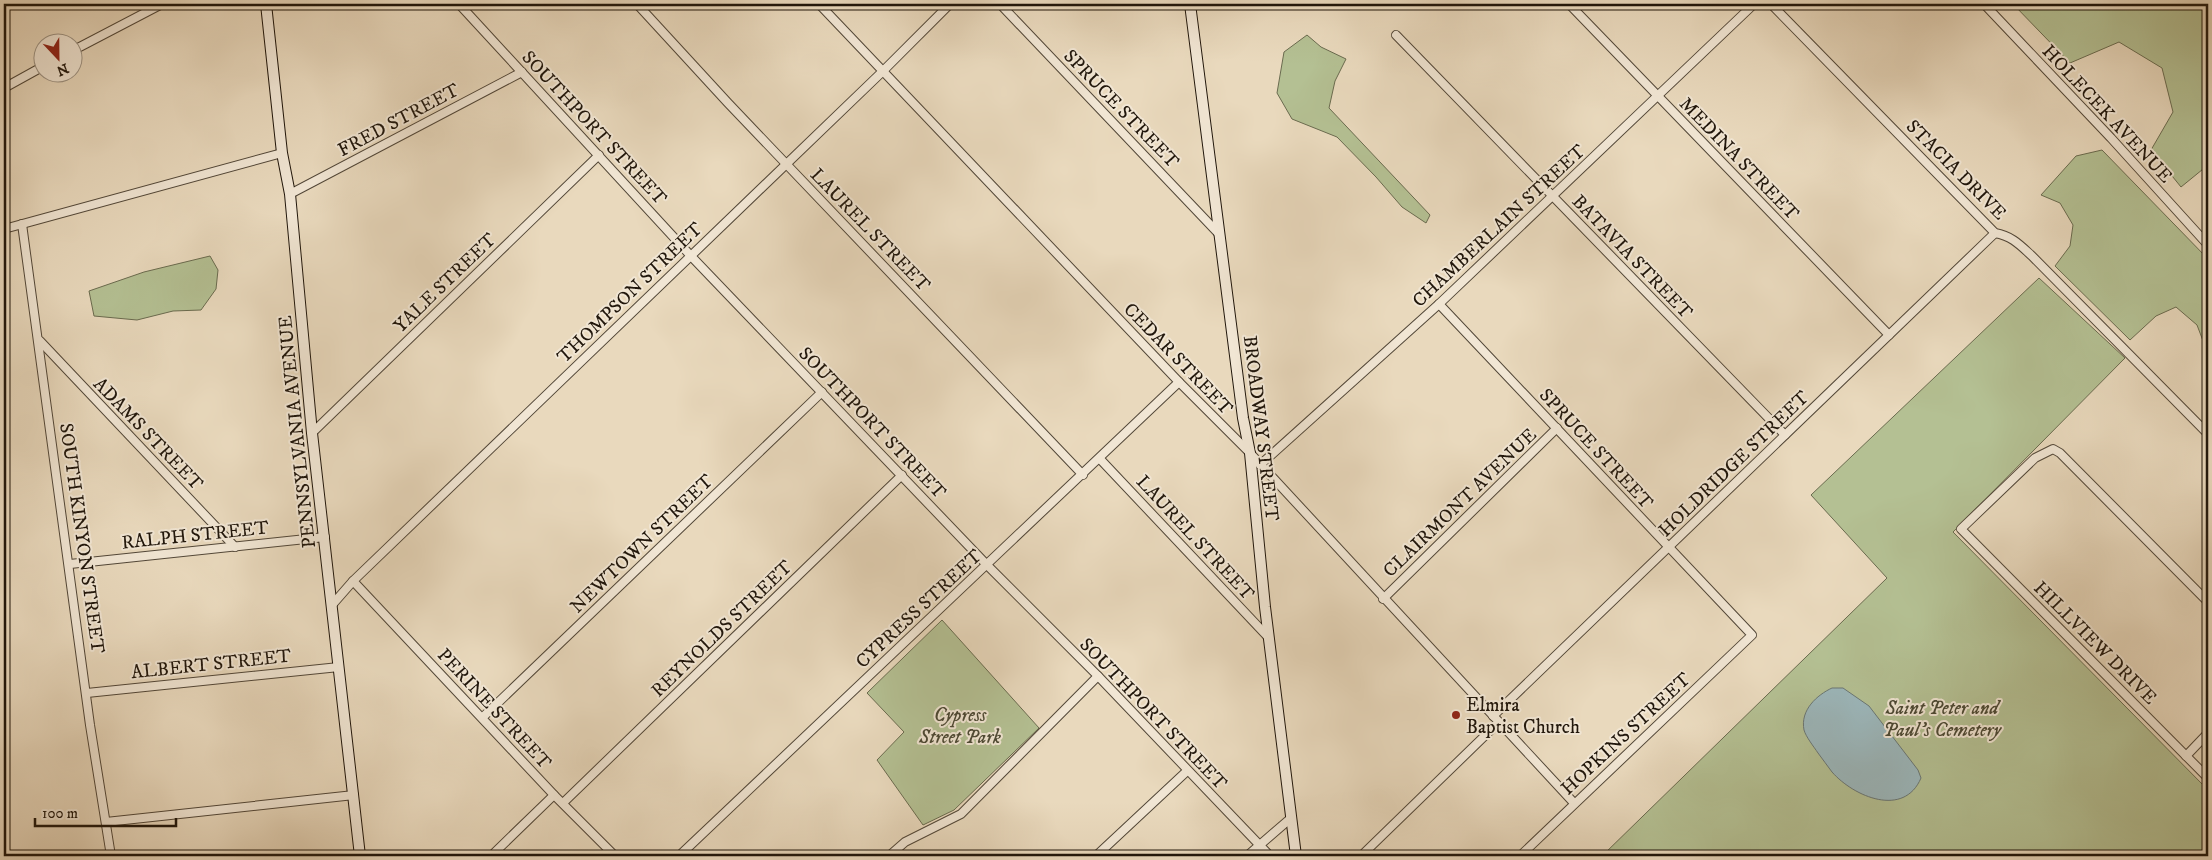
<svg xmlns="http://www.w3.org/2000/svg" width="2212" height="860" font-family="'IM FELL DW Pica',serif">
	<style>
		.green { fill: #b4c093; stroke: #6a6b4f }
		.water { fill: #9cb7bb; stroke: #6a7775 }
		.lines { fill: none; stroke-linecap: round; stroke-linejoin: round }
		.street-casing { stroke: #524738; stroke-width: 10 }
		.secondary-casing { stroke: #20160b; stroke-width: 12 }
		.street { stroke: #f1e6d4; stroke-width: 8 }
		.secondary { stroke: #f1e6d4; stroke-width: 10 }
		.poi-dot { fill: #8f2418; stroke: #f1e6d4; stroke-width: 2 }
		.labels { text-anchor: middle; stroke-width: 4; stroke-linejoin: round; paint-order: stroke }
		.street-label { font-size: 19px; fill: #20160b; stroke: #f1e6d4 }
		.poi-label { font-size: 19px; fill: #20160b; stroke: #f1e6d4; text-anchor: start }
		.park-label { font-size: 19px; font-style: italic; fill: #4c4934; stroke: #f1e6d4 }
	</style>
	<rect width="100%" height="100%" fill="#e9d9bd"/>
	<filter id="stains"><feTurbulence type="fractalNoise" baseFrequency=".004" numOctaves="4"/><feColorMatrix values="0 0 0 0 .2 0 0 0 0 .09 0 0 0 0 .02 0 0 0 .5 -.17"/></filter>
	<radialGradient id="worn" r=".72"><stop offset=".6" stop-color="#630" stop-opacity="0"/><stop offset="1" stop-color="#630" stop-opacity=".3"/></radialGradient>
	<g class="green">
		<path d="M2013,4H2208V165L2181,187L2151,150L2173,112L2162,68L2119,42L2070,63Z"/>
		<path d="M1307,35L1321,47L1346,59L1335,81L1329,108L1430,215L1426,223L1402,207L1376,177L1337,137L1292,119L1277,93L1284,52Z"/>
		<path d="M2102,150L2208,259V354L2197,325L2176,307L2156,316L2130,340L2055,266L2070,246L2073,225L2060,203L2041,195L2076,156Z"/>
		<path d="M210,256L218,270L216,289L201,310L173,311L137,320L94,316L89,291L144,272Z"/>
		<path d="M2039,278L2125,358L1953,532L2208,790V856H1602L1887,578L1811,495Z"/>
		<path d="M942,620L1039,728L954,810L923,825L877,760L904,732L867,693Z"/>
	</g>
	<path class="water" d="M1832,688H1843L1869,706L1918,770L1921,778C1904,818 1854,797 1832,772C1827,766 1823,759 1818,753C1814,747 1806,737 1804,730C1800,710 1817,695 1832,688Z"/>
	<g class="lines">
		<g class="street-casing">
			<g id="street">
				<path d="M459,4L690,255L987,565L1098,676L1270,856"/>
				<path d="M637,4L728,103L1083,475"/>
				<path d="M819,4L1179,382L1250,453L1574,803"/>
				<path d="M1000,4L1219,234"/>
				<path d="M1569,4L1889,335"/>
				<path d="M1771,4L1995,233C2012,236 2020,245 2032,256L2208,434"/>
				<path d="M1984,4L2111,138L2208,245"/>
				<path d="M1396,35L1785,435"/>
				<path d="M72,51L162,4"/>
				<path d="M4,88L42,67"/>
				<path d="M290,194L522,72"/>
				<path d="M22,224L90,725L111,856"/>
				<path d="M4,229L282,153"/>
				<path d="M1439,304L1752,635L1520,856"/>
				<path d="M40,341L235,547"/>
				<path d="M312,433L599,155"/>
				<path d="M1100,459L1269,638"/>
				<path d="M1260,465L1439,304L1754,4"/>
				<path d="M70,564L325,537"/>
				<path d="M353,581L554,795L615,856"/>
				<path d="M1383,599L1557,428"/>
				<path d="M2208,602L2060,453L2053,449L2035,458L1961,529L2208,778"/>
				<path d="M332,605L353,581L882,72L950,4"/>
				<path d="M87,693L339,667"/>
				<path d="M1493,716L1995,233"/>
				<path d="M483,717L822,392"/>
				<path d="M2186,756L2208,733"/>
				<path d="M563,803L902,475"/>
				<path d="M106,822L354,795"/>
				<path d="M491,856L554,795"/>
				<path d="M679,856L1179,382"/>
				<path d="M889,856L905,842L961,814L1098,676"/>
				<path d="M1096,856L1187,771"/>
				<path d="M1247,856L1291,818"/>
				<path d="M1361,856L1499,722"/>
			</g>
		</g>
		<g class="secondary-casing">
			<g id="secondary">
				<path d="M266,4L282,153L290,194L312,433L360,856"/>
				<path d="M1190,4L1243,418L1250,453L1265,607L1296,856"/>
			</g>
		</g>
		<use href="#street" class="street"/>
		<use href="#secondary" class="secondary"/>
	</g>
	<circle class="poi-dot" cx="1456" cy="715" r="5"/>
	<g class="labels">
		<g class="street-label">
			<text transform="translate(1122 108) rotate(46)" y="7">SPRUCE STREET</text>
			<text transform="translate(2108 113) rotate(47)" y="7">HOLECEK AVENUE</text>
			<text transform="translate(398 119) rotate(-28)" y="7">FRED STREET</text>
			<text transform="translate(595 127) rotate(47)" y="7">SOUTHPORT STREET</text>
			<text transform="translate(1740 158) rotate(46)" y="7">MEDINA STREET</text>
			<text transform="translate(1957 169) rotate(45)" y="7">STACIA DRIVE</text>
			<text transform="translate(1498 225) rotate(-43)" y="7">CHAMBERLAIN STREET</text>
			<text transform="translate(871 229) rotate(46)" y="7">LAUREL STREET</text>
			<text transform="translate(1633 256) rotate(46)" y="7">BATAVIA STREET</text>
			<text transform="translate(444 282) rotate(-44)" y="7">YALE STREET</text>
			<text transform="translate(629 292) rotate(-44)" y="7">THOMPSON STREET</text>
			<text transform="translate(1179 358) rotate(46)" y="7">CEDAR STREET</text>
			<text transform="translate(873 422) rotate(46)" y="7">SOUTHPORT STREET</text>
			<text transform="translate(1262 428) rotate(83)" y="7">BROADWAY STREET</text>
			<text transform="translate(296 432) rotate(-96)" y="7">PENNSYLVANIA AVENUE</text>
			<text transform="translate(149 433) rotate(46)" y="7">ADAMS STREET</text>
			<text transform="translate(1597 448) rotate(47)" y="7">SPRUCE STREET</text>
			<text transform="translate(1733 463) rotate(-44)" y="7">HOLDRIDGE STREET</text>
			<text transform="translate(1459 502) rotate(-44)" y="7">CLAIRMONT AVENUE</text>
			<text transform="translate(195 534) rotate(-6)" y="7">RALPH STREET</text>
			<text transform="translate(1196 537) rotate(47)" y="7">LAUREL STREET</text>
			<text transform="translate(83 538) rotate(82)" y="7">SOUTH KINYON STREET</text>
			<text transform="translate(641 543) rotate(-44)" y="7">NEWTOWN STREET</text>
			<text transform="translate(918 608) rotate(-43)" y="7">CYPRESS STREET</text>
			<text transform="translate(721 628) rotate(-44)" y="7">REYNOLDS STREET</text>
			<text transform="translate(2096 642) rotate(45)" y="7">HILLVIEW DRIVE</text>
			<text transform="translate(211 663) rotate(-6)" y="7">ALBERT STREET</text>
			<text transform="translate(495 708) rotate(47)" y="7">PERINE STREET</text>
			<text transform="translate(1154 713) rotate(46)" y="7">SOUTHPORT STREET</text>
			<text transform="translate(1625 733) rotate(-43)" y="7">HOPKINS STREET</text>
		</g>
		<g class="poi-label">
			<text x="1466" y="711">Elmira<tspan x="1466" dy="22">Baptist Church</tspan></text>
		</g>
		<g class="park-label">
			<text x="1942" y="714">Saint Peter and<tspan x="1942" dy="22">Paul's Cemetery</tspan></text>
			<text x="960" y="721">Cypress<tspan x="960" dy="22">Street Park</tspan></text>
		</g>
	</g>
	<rect width="2212" height="860" fill="none" stroke="#e9d9bd" stroke-width="20"/>
	<rect x="5" y="5" width="2202" height="850" fill="none" stroke="#20160b" stroke-width="2.5"/>
	<rect x="10" y="10" width="2192" height="840" fill="none" stroke="#20160b"/>
	<g transform="translate(58 58) rotate(158)"><circle r="24" fill="#f1e6d4" stroke="#9d9384"/>
	<path d="M0-4L9 19L0 12L-9 19Z" fill="#8f2418"/>
	<text y="-8" font-size="14" font-weight="bold" text-anchor="middle" fill="#20160b">N</text>
	</g>
	<path d="M35 818v8h141v-8" fill="none" stroke="#20160b" stroke-width="2.5"/>
	<text x="42" y="818" font-size="15" fill="#20160b" stroke="#f1e6d4" stroke-width="4" paint-order="stroke">100 m</text>
	<rect width="100%" height="100%" filter="url(#stains)"/>
	<rect width="100%" height="100%" fill="url(#worn)"/>
</svg>
